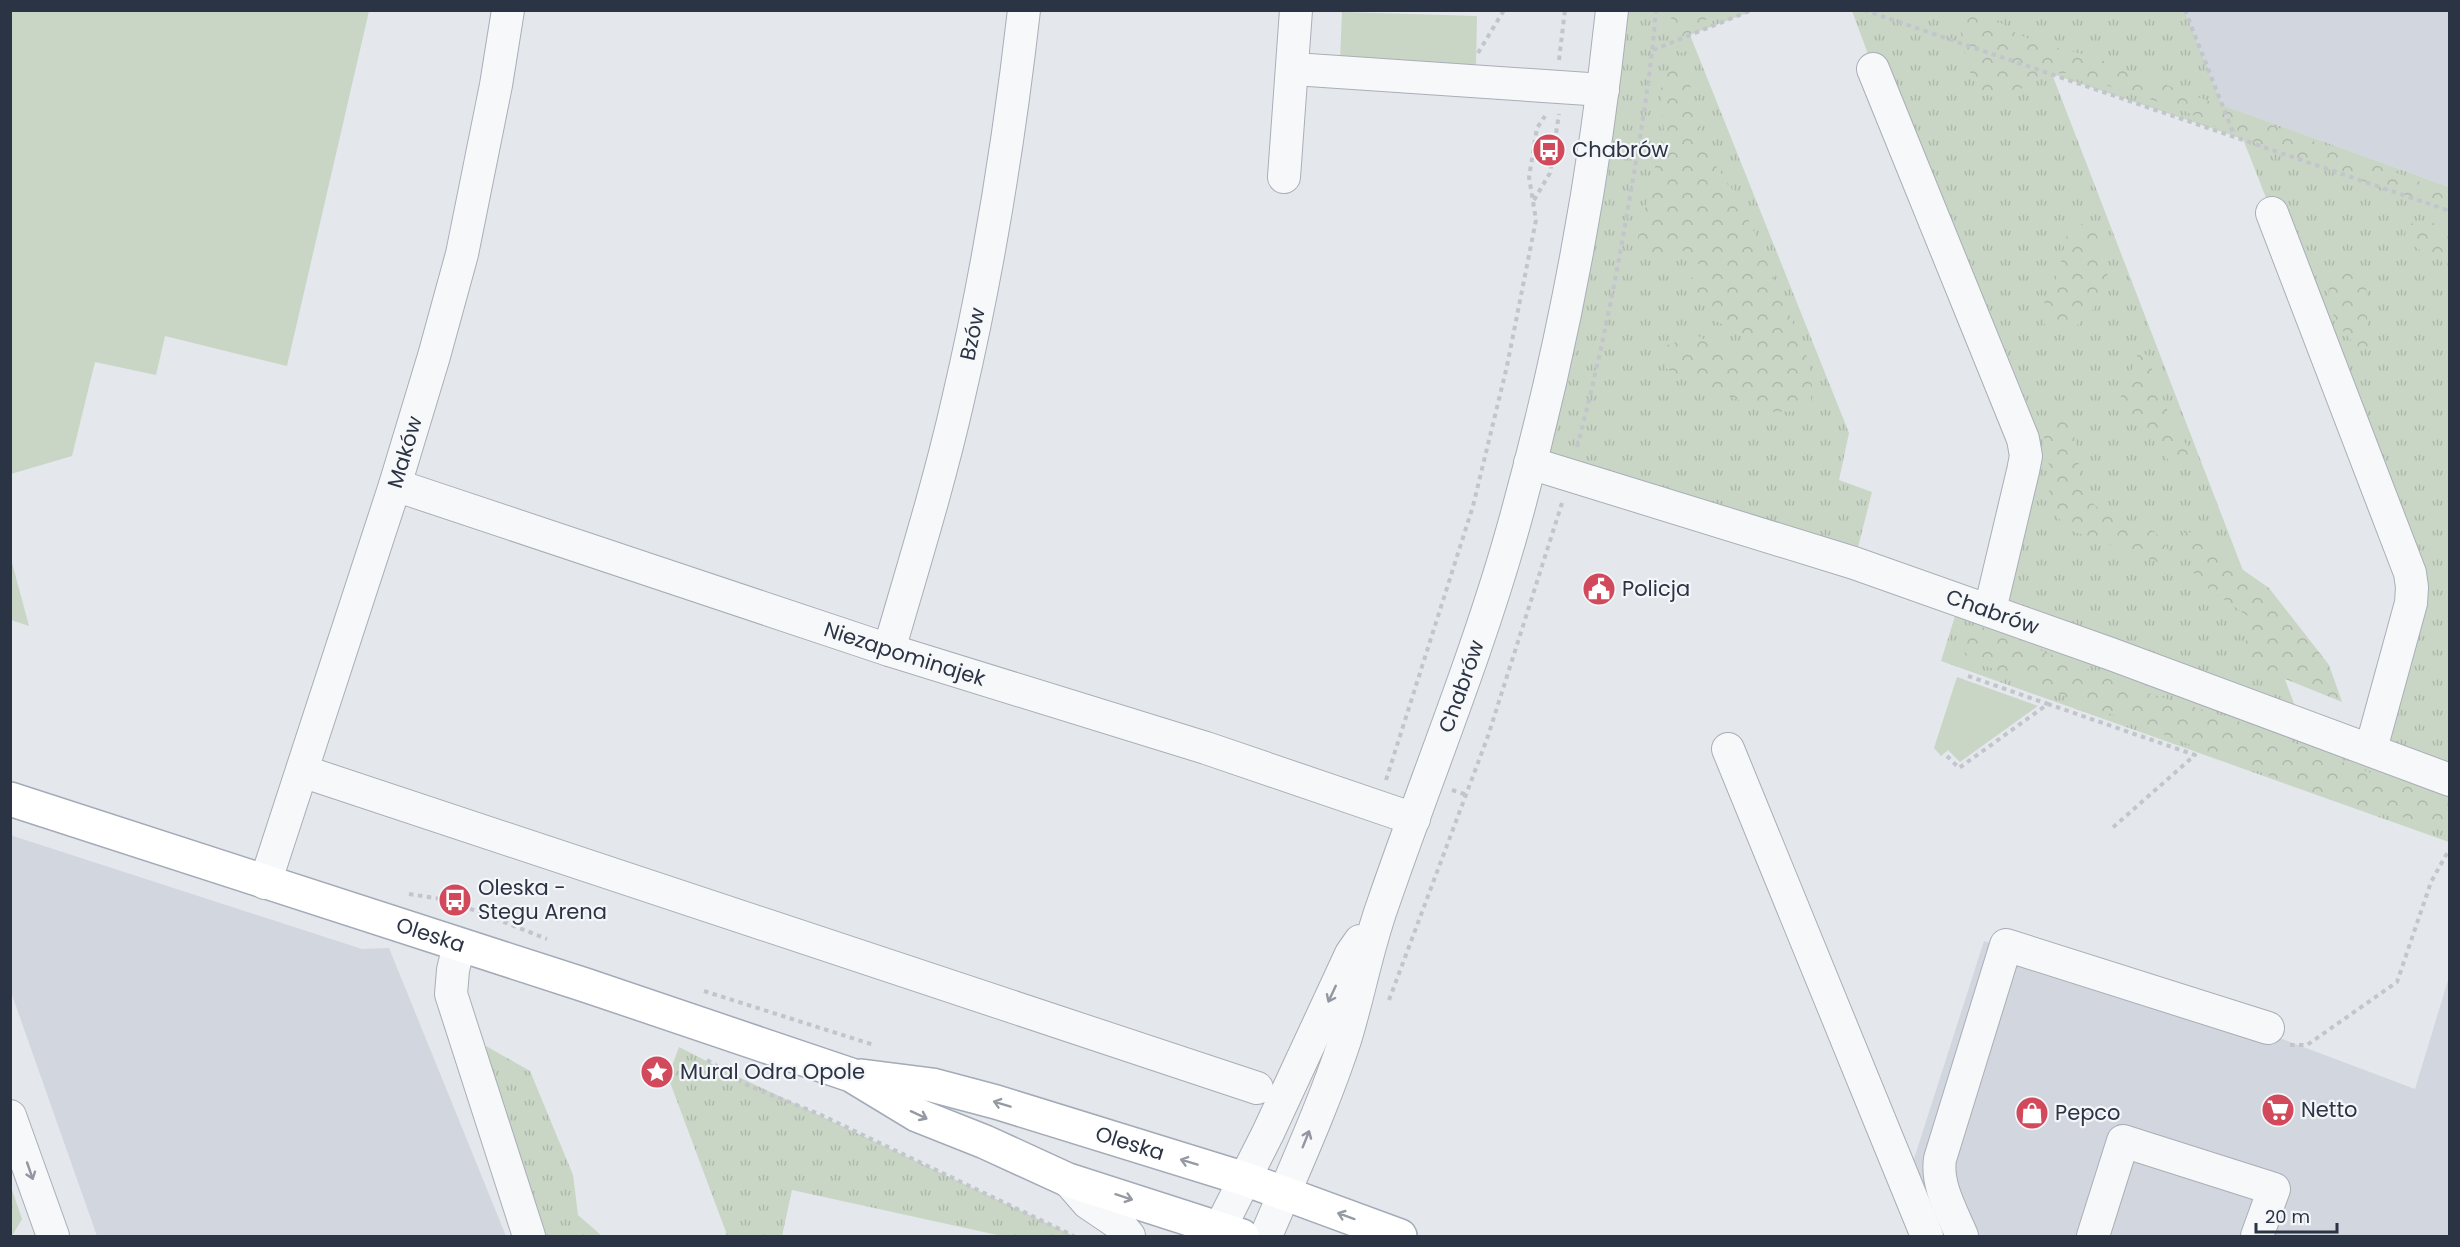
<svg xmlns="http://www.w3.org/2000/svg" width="2460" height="1247" font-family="Poppins,sans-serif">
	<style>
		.built { fill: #d2d6de }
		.grass { fill: url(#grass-tufts); fill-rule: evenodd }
		.forest { fill: url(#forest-crowns) }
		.green { fill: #c9d6c5 }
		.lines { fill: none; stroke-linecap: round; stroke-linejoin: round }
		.minor-casing { stroke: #a9aeb7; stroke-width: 34 }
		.major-casing { stroke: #a3abb8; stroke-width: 36 }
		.path { stroke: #c2c5cb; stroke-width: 4; stroke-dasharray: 4.5 4.5; stroke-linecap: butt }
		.minor { stroke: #f7f8fa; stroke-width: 32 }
		.major { stroke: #fff; stroke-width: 33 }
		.oneway { stroke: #9196a0 }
		.oneway2 { stroke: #959aa2 }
		.labels { text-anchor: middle; stroke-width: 4.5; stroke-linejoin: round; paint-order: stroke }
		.poi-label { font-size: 21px; fill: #2b3445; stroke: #f4f6f9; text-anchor: start }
		.street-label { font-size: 21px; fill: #2b3445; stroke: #f4f6f9 }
	</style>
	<defs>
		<pattern id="grass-tufts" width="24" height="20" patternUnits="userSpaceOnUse" patternTransform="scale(1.5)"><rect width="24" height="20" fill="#c9d6c5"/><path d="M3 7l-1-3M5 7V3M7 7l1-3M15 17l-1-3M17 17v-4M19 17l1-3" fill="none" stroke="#adb8ab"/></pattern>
		<pattern id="forest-crowns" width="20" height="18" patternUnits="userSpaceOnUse" patternTransform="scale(1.5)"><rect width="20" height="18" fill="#c9d6c5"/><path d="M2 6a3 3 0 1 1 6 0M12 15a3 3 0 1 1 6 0" fill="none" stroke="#adb8ab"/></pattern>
	</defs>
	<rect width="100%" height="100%" fill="#e4e7ec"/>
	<g class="built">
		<path d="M2185,11H2449V187L2222,105Z"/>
		<path d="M10,835L362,949L389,948L506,1236H97L11,992Z"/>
		<path d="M1984,941L2170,997L2415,1089L2449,977V1236H1941L1912,1165Z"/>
	</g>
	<g class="grass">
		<path d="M1612,11H1752L1690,35L1849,433L1839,480L1872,492L1854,563L1530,463Z"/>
		<path d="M1852,11H2185L2222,105L2449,187V842L1941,661L1960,600L1989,610L2023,471ZM2052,74L2243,139L2272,213L2411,603L2371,749L2302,724Z"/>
		<path d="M486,1046L530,1071L573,1175L578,1215L602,1236H529L473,1066Z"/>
		<path d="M679,1047L728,1072L1074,1236H1002L792,1190L782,1236H725L726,1232L668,1077Z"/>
		<path d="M11,1187L22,1219L12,1236H10Z"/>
	</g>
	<g class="forest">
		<path d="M1670,11V10L1733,11L1707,19L1691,29V46L1687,51L1681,53L1676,45Z"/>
		<path d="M1958,11H1992C2004,38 2061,49 2088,55L2449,193V211L2234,136L2183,110L2069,73C2060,73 2051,73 2042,76C2029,81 2019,93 2006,96C1974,105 1967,64 1963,43C1961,32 1958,21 1958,11Z"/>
		<path d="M1671,65L1681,66L1687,73L1703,138L1712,160L1737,196L1756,236L1808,359L1812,386L1811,400L1802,411L1770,412L1679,377L1666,368L1662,348C1674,340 1685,343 1696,335L1719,347L1740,351L1744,347L1742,335L1716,321L1711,306L1688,287V283L1695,273L1703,269L1689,254L1679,249L1665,252L1650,261L1640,256L1636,245L1664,131L1660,91Z"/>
		<path d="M2413,222H2431L2449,229V268C2436,253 2416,254 2405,236L2406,230Z"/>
		<path d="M2080,223L2095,231C2101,247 2110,268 2107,286C2106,296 2081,325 2072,328C2062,331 2055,330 2045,326C2040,295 2050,297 2059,271C2063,257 2064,242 2069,228Z"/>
		<path d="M2340,272L2355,273L2363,277L2366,286L2368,346L2359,348C2339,330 2313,294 2340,272Z"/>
		<path d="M2139,351L2147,355L2176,434C2188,441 2191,453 2188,466L2179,468L2164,456L2151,433L2124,418L2118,404Z"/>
		<path d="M2060,417L2066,420L2076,441L2081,485L2085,497L2104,513L2148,527L2161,538L2174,560L2173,565L2169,566L2072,531L2055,515L2048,498L2052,475L2044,446V433L2051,420Z"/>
		<path d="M2183,528L2269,588L2329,665L2342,702L2243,662L2249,617L2195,579Z"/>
		<path d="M1967,626H1979L2148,693L2233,719L2391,781L2434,785L2449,800V820L2439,827L2317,794L1971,660L1958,643L1960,634Z"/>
	</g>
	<g class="green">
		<path d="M11,10L369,11L287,366L165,336L156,375L95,362L72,456L11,474Z"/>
		<path d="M1342,12L1477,16L1476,65L1340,61Z"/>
		<path d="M11,559L29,626L11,620Z"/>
		<path d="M1957,677L2038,706L1960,762L1948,750L1941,756L1934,748Z"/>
	</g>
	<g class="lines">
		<g class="minor-casing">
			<g id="minor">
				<path d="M1294,69L1603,90"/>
				<path d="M1873,69L2023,439L2026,456L2023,471L1990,610"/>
				<path d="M1284,177L1296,10"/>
				<path d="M2272,213L2410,573L2412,587L2411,603L2371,749"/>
				<path id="s1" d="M1530,463L1854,563L2111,654L2450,780"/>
				<path id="s2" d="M395,485L889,650L1206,748L1414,819"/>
				<path id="s3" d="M889,650C913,567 939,484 958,400C988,272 1009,142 1024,10"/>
				<path d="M1728,749L1927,1236"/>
				<path d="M302,771L1257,1088"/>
				<path id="s4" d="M265,883L395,485L434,356L462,254L496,85L508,10"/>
				<path d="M459,945L453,970L451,994L529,1236"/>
				<path d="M10,1116L53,1236"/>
				<path d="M1068,1180L1088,1203L1119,1224L1129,1236"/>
				<path d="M1216,1236L1268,1133L1351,954L1360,941"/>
				<path id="s5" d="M1266,1236C1293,1172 1323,1107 1345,1040C1359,995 1367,948 1383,904C1427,776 1479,651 1515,521C1561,355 1594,183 1612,10"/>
				<path d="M1962,1236C1952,1212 1936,1185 1940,1159L2006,945L2268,1028"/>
				<path d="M2093,1236L2123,1141L2274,1189L2257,1236"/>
			</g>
		</g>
		<g class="major-casing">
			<g id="major">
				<path id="s6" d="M10,799L585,985L851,1075L917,1115L985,1142L1068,1180L1242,1236"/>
				<path id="s7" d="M861,1076L932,1085L996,1102L1245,1179L1400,1236"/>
			</g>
		</g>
		<g class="path">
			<path d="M1864,10L2450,211"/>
			<path d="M2185,10L2234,135"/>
			<path d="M1653,50L1752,10"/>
			<path d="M1478,53L1504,10"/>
			<path d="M1559,60L1565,10"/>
			<path d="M1534,200L1550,173L1559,114"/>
			<path d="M1577,447C1599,364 1616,281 1630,196C1641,134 1651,73 1656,10"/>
			<path d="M1968,676L2048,704"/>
			<path d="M1947,756L1959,768L2048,704L2195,755L2110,830"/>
			<path d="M1386,780L1473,506L1507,366L1536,220L1529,177L1537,128L1545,116"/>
			<path d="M1452,790L1467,795"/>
			<path d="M409,894L448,900L547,939"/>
			<path d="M704,991L874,1045"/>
			<path d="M1389,1000L1488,736L1562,503"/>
			<path d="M2290,1045H2307L2397,982L2431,882L2450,848"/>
			<path d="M707,1060L749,1086L819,1114L1074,1236"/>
		</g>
		<use href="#minor" class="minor"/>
		<use href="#major" class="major"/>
	</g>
	<defs><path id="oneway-shaft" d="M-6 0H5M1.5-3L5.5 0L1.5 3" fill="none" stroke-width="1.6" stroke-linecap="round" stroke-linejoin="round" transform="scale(1.5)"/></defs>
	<g class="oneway">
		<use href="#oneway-shaft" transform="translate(1332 994) rotate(115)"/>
		<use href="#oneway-shaft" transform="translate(1306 1139) rotate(-68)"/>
		<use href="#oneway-shaft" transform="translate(30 1171) rotate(71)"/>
	</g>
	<g class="oneway2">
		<use href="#oneway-shaft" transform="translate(1002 1104) rotate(-163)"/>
		<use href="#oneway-shaft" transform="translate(919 1115) rotate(25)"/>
		<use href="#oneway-shaft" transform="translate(1189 1162) rotate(-163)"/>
		<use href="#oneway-shaft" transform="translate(1124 1197) rotate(18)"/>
		<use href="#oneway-shaft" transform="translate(1346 1216) rotate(-160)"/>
	</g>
	<defs>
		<g id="bus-disc" transform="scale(1.725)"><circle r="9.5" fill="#d1495b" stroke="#f4f6f9"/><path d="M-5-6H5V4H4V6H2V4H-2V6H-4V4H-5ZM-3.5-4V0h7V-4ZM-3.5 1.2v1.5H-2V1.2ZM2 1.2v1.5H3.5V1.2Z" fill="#fff"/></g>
		<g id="civic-disc" transform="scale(1.725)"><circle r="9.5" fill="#d1495b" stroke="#f4f6f9"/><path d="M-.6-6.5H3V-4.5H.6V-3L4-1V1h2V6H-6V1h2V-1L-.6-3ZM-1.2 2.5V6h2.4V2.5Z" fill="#fff"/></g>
		<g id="sight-disc" transform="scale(1.725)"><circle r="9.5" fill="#d1495b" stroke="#f4f6f9"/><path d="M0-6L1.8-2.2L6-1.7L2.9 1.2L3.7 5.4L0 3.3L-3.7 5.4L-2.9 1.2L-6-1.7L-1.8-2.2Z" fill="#fff"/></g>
		<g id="supermarket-disc" transform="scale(1.725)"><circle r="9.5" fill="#d1495b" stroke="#f4f6f9"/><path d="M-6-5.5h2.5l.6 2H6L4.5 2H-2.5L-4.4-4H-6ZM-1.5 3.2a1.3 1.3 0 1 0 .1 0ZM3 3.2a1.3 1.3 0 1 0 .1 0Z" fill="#fff"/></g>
		<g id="shop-disc" transform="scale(1.725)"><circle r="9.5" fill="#d1495b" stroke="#f4f6f9"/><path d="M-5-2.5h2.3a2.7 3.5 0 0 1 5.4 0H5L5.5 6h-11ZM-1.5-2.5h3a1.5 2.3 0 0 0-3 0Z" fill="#fff"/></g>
	</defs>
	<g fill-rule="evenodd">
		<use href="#bus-disc" x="1549" y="150"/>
		<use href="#civic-disc" x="1599" y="589"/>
		<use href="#bus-disc" x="455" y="900"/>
		<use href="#sight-disc" x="657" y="1072"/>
		<use href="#supermarket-disc" x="2278" y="1110"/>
		<use href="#shop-disc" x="2032" y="1113"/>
	</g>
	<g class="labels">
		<g class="poi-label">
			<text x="1572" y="157">Chabrów</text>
			<text x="1622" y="596">Policja</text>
			<text x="478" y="895">Oleska -<tspan x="478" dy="24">Stegu Arena</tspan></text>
			<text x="680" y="1079">Mural Odra Opole</text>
			<text x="2301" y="1117">Netto</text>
			<text x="2055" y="1120">Pepco</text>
		</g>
		<g class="street-label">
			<text dy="7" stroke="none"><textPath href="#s3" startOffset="327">Bzów</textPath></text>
			<text dy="7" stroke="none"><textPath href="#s4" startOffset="453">Maków</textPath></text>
			<text dy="7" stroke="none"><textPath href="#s1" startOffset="486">Chabrów</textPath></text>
			<text dy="7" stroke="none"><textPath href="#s2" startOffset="537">Niezapominajek</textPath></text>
			<text dy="7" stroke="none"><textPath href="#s5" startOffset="584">Chabrów</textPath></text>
			<text dy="7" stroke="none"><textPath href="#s6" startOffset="442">Oleska</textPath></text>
			<text dy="7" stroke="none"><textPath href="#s7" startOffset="278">Oleska</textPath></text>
		</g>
	</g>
	<rect width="2460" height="1247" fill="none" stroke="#2b3445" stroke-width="24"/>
	<path d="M2256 1223v9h81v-9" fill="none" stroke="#2b3445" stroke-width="3"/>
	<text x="2265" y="1223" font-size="18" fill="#2b3445" stroke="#f4f6f9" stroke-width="4.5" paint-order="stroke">20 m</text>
</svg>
